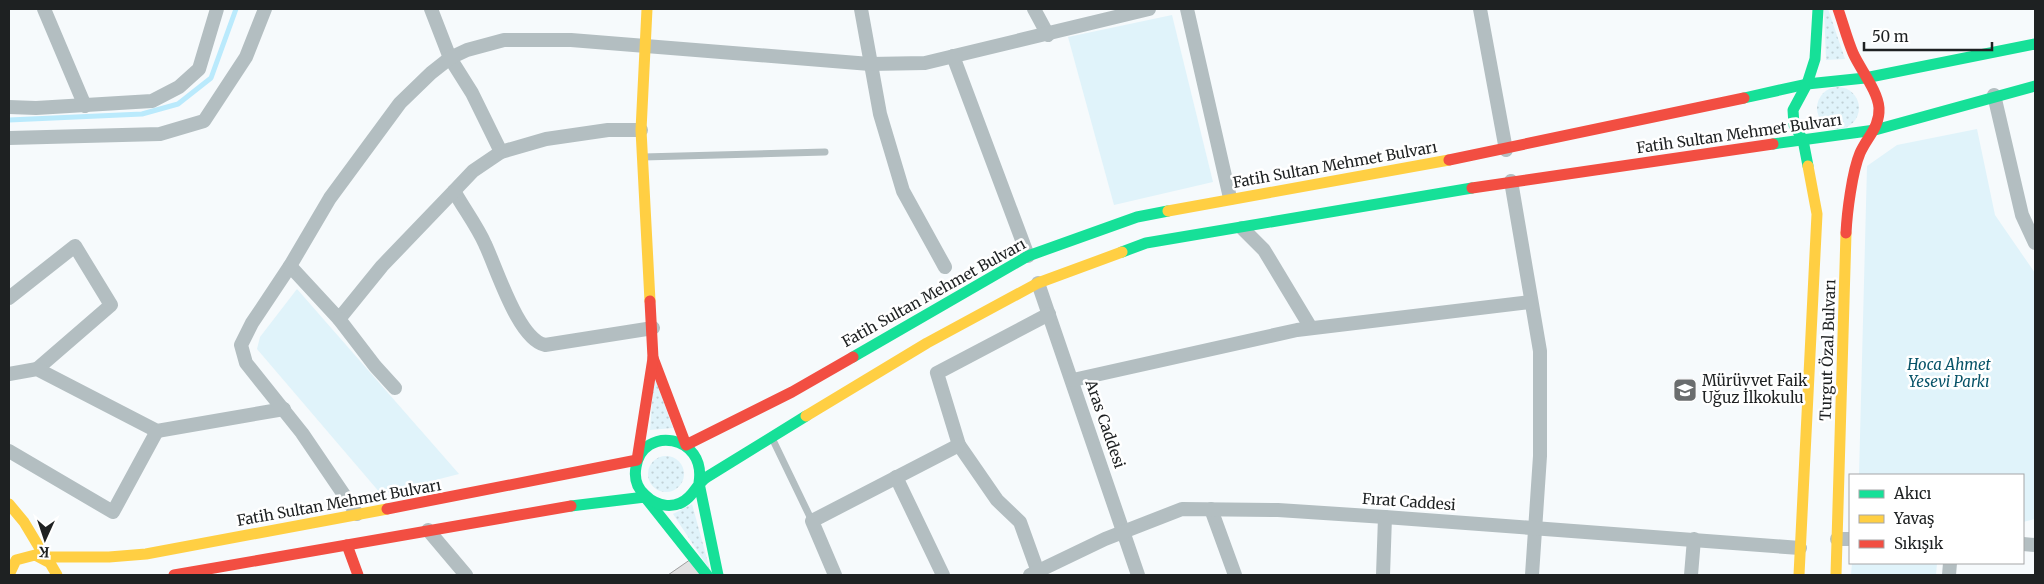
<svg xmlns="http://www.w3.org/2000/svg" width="2044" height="584" font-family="Merriweather,serif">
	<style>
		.grass { fill: url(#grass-dots) }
		.park { fill: #e0f3fa }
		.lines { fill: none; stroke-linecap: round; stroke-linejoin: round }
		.stream { stroke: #baeafc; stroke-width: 5 }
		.building { fill: #e1e1e2; stroke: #9e9e9e }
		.lane { stroke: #b3bec1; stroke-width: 7 }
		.street { stroke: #b3bec1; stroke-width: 14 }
		.fast { stroke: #16e098; stroke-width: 11 }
		.slow { stroke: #ffcf43; stroke-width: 11 }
		.jam { stroke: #f24e42; stroke-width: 11 }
		.labels { text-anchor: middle; stroke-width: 5; stroke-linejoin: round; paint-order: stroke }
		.street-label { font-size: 15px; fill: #1e2122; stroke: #fff }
		.park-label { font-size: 15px; font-style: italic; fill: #075368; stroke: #fff }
		.poi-label { font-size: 15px; fill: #1e2122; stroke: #fff; text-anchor: start }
	</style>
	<defs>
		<pattern id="grass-dots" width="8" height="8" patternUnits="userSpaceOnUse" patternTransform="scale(1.25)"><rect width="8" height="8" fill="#e0f3fa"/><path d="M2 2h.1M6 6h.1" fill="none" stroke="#c0d0d6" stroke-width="1.8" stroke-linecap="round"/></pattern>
	</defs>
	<rect width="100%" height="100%" fill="#f6fafc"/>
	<g class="grass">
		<path d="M1824,9H1828L1845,59L1826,60Z"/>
		<circle cx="1838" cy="108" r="21"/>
		<path d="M654,375L673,428L650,430Z"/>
		<circle cx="666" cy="474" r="18"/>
		<path d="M692,504L710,570L673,514Z"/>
	</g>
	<g class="park">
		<path d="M1172,15L1213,182L1114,205L1068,37Z"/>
		<path d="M1977,129L1995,215L2035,273V519L2023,522V475H1859L1867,166L1897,145Z"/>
		<path d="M297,289L459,474L381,494L257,349L260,337Z"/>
		<path d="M1852,563H1937L1936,575H1851Z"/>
	</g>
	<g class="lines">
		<path class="stream" d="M9,120L142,114L178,104L211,78L236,9"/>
	</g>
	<path class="building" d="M694,557L706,575H668Z"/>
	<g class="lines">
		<g class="lane">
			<path d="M643,157L825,152"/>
			<path d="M772,438L812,521"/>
		</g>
		<g class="street">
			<path d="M44,9L85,106"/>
			<path d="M431,9L450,58L472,93L501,152"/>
			<path d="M861,9L880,114L903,191L945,267"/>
			<path d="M1034,9L1048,35"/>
			<path d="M1187,9L1230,198"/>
			<path d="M1480,9L1506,150"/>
			<path d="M953,56L1028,256"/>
			<path d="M1994,95L2022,215L2035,243"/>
			<path d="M9,107L36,108L152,101L179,87L199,69L217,9"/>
			<path d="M9,138L160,134L204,121L246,57L265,9"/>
			<path d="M1511,181L1540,351V456L1532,575"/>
			<path d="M454,191C464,209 477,226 485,244C497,269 518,339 545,345L653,328"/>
			<path d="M1242,228L1264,250L1311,328"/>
			<path d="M290,266L339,319L382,266L454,191L473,171L501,152L546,139L608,130H641"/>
			<path d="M1038,283L1138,575"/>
			<path d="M9,298L75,246L111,305L37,369"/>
			<path d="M339,319L375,366L395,388"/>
			<path d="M9,374L37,369L157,431L284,409"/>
			<path d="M1073,380L1297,330L1530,302"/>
			<path d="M9,451L113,512L157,431"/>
			<path d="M896,477L943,575"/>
			<path d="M1211,509L1235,575"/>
			<path d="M357,514L302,433L246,363L241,345L252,323L290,266L330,198L400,103L431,73L450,58L467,50L504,40H571L870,64L925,63L1149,9"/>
			<path d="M428,530L466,575"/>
			<path d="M1837,539H1850"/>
			<path d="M2023,544L2035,545"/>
			<path d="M1038,572L1020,522L997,500L959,445L937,373L1049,314"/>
			<path d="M835,575L812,521L959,445"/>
			<path d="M1030,575L1105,539L1182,509L1278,510L1385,517L1800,548"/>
			<path d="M1383,575L1385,517"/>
			<path d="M1691,575L1694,539"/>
			<path d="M1949,575L1950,563"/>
		</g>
		<g class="fast">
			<path d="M1744,98L1807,84L1865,78L2035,44"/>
			<path d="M1773,144L1875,130L2035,86"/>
			<path d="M1808,166L1803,140L1794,125L1793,110L1807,84L1815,59L1818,9"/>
			<path d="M1122,252L1146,243L1472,188"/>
			<path d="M853,357L1028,256L1137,217L1168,211"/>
			<path d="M571,506L645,497L707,575"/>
			<path d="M718,575L699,483C707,434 642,425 636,467C634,478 637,488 645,495C657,507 676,510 689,497C696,490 699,482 707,477L806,416"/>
		</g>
		<g class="slow">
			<path d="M647,9L641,130L650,301"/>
			<path d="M1168,211L1449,160"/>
			<path d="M806,416L927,343L1038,283L1122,252"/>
			<path d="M9,504L24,522L45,557H109L146,554L387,509"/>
			<path d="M9,575L16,560L35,555L50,563L57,575"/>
			<path d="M1799,575L1817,214L1808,166"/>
			<path d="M1836,575L1846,233"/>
		</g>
		<g class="jam">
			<path d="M1838,9C1843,23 1847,39 1853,53C1860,69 1878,91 1879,108C1880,127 1867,137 1860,153C1852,172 1847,213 1846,233"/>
			<path d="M1449,160L1744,98"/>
			<path d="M1472,188L1773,144"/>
			<path d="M653,358L686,445L792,392L853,357"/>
			<path d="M387,509L637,460L653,358L650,301"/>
			<path d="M347,545L358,575"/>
			<path d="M174,575L571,506"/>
		</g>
	</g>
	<defs>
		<g id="school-square" transform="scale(1.25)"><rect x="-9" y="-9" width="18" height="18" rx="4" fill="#6a6d6e" stroke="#fff"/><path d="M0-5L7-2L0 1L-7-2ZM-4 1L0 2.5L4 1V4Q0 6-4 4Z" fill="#fff"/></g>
	</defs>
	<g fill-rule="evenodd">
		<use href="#school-square" x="1685" y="390"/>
	</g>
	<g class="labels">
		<g class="street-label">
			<text transform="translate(1739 134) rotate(-8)" y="5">Fatih Sultan Mehmet Bulvarı</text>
			<text transform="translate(1335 165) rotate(-10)" y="5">Fatih Sultan Mehmet Bulvarı</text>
			<text transform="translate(934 293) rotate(-29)" y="5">Fatih Sultan Mehmet Bulvarı</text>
			<text transform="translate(1828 350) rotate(-88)" y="5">Turgut Özal Bulvarı</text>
			<text transform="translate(1105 424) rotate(71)" y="5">Aras Caddesi</text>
			<text transform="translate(1409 502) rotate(4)" y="5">Fırat Caddesi</text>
			<text transform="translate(339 503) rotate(-10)" y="5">Fatih Sultan Mehmet Bulvarı</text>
		</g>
		<g class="park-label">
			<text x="1949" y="370">Hoca Ahmet<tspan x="1949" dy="17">Yesevi Parkı</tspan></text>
		</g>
		<g class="poi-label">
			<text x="1702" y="386">Mürüvvet Faik<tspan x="1702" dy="17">Uğuz İlkokulu</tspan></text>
		</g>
	</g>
	<rect width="2044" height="584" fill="none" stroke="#1e2122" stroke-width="20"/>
	<rect x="1849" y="474" width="175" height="90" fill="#ffffff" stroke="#a5a6a7"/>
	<rect x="1859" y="490" width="25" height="8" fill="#16e098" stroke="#a5a6a7"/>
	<text x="1894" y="499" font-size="15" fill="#1e2122">Akıcı</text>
	<rect x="1859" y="515" width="25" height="8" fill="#ffcf43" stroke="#a5a6a7"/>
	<text x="1894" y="524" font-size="15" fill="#1e2122">Yavaş</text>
	<rect x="1859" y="540" width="25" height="8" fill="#f24e42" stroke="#a5a6a7"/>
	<text x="1894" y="549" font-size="15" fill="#1e2122">Sıkışık</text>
	<g transform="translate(45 539) rotate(183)" stroke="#ffffff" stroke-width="4" paint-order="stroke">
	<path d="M0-4L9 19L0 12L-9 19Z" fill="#1e2122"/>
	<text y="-8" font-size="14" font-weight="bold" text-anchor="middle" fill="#1e2122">K</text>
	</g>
	<path d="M1864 42v8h128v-8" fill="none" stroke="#1e2122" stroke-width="2.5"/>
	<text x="1872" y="42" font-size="15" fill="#1e2122" stroke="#ffffff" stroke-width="4" paint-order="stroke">50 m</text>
</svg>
